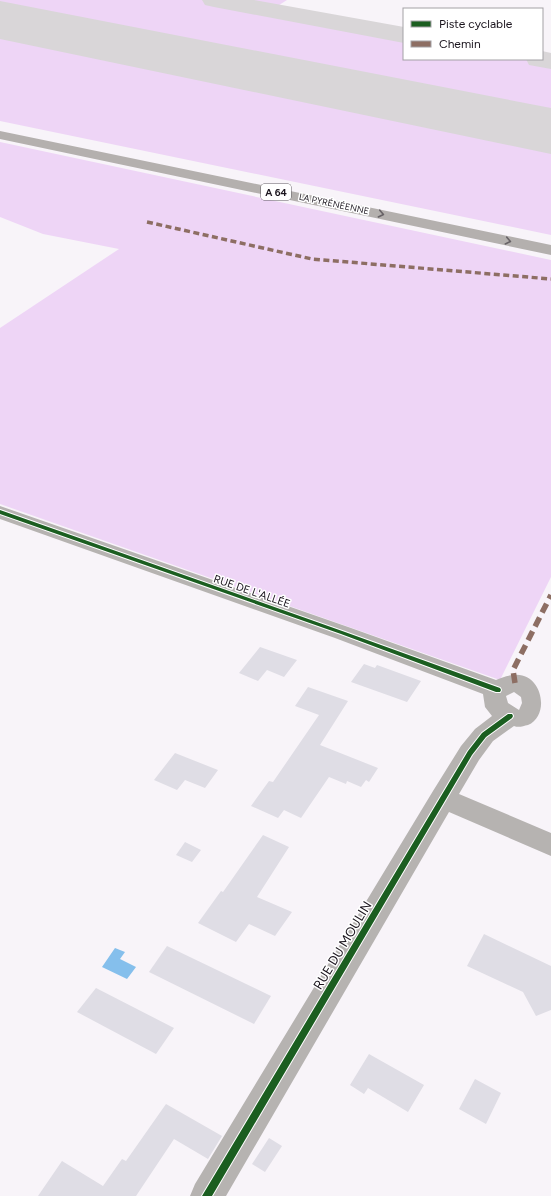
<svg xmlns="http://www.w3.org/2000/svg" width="551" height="1196" font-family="Figtree,sans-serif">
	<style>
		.green { fill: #eed5f6 }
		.water { fill: #85bfec }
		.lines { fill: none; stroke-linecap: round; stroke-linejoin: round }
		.taxiway { fill: #d9d6d8; fill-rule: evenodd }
		.runway { fill: #d9d6d8; fill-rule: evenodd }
		.building { fill: #dfdde5 }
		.minor { fill: #b6b3b1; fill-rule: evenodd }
		.highway { fill: #b4b0ae; fill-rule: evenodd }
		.quiet-far1 { stroke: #8d6e63; stroke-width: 3.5; stroke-dasharray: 6 3.5; stroke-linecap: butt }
		.quiet { stroke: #8d6e63; stroke-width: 5.5; stroke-dasharray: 10 5.5; stroke-linecap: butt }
		.cycleway-casing { stroke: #fff; stroke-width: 2 }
		.cycleway { fill: #1b5e20; fill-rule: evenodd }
		.oneway { stroke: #676266 }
		.labels { text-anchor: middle; stroke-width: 3; stroke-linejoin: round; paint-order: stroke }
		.far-street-label { font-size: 9px; fill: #1a141d; stroke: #fff }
		.shield { fill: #fff; stroke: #5f5a61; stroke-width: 1 }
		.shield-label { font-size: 10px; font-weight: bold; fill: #1a141d }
		.street-label { font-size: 11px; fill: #1a141d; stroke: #fff }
		.near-street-label { font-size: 13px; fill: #1a141d; stroke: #fff }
	</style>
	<rect width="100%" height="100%" fill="#f8f4f9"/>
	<g class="green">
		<path d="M0,0H287L276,7L404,30V59H542V54L551,55V235L0,121Z"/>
		<path d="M0,142L551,260V577L500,680L0,504V328L119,249L43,234L0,217Z"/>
	</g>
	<path class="water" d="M115,948L125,952L120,959L136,967L127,979L102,967Z"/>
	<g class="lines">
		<g class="taxiway">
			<path d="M202,0H254L404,27V43L214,7L205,5Z"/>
			<path d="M542,51L551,53V69L529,65L526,59H542Z"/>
		</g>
		<path class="runway" d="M0,1L551,108V154L0,39Z"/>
	</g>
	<g class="building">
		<path d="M260,647L297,660L284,677L267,670L258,681L239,673Z"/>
		<path d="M364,664L375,668L377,665L421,681L407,702L351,682Z"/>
		<path d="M308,687L348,701L320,745L378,768L369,782L366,780L361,787L347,781L346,784L329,777L301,818L284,810L278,818L251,806L269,781L273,782L319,715L295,706Z"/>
		<path d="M175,753L218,770L205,788L185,780L177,790L154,780Z"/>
		<path d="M263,835L289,847L257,897L292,912L275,936L249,924L236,942L198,923L221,891L223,892Z"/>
		<path d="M185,842L201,850L192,862L176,855Z"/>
		<path d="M484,934L551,966V1010L536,1016L523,992L467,966Z"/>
		<path d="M167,946L271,996L254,1024L149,972Z"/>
		<path d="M96,988L174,1028L156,1054L77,1012Z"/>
		<path d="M369,1054L424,1085L408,1112L368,1088L364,1094L350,1085Z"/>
		<path d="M475,1079L501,1093L486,1124L459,1109Z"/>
		<path d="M166,1104L222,1136L208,1159L174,1139L136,1196H38L62,1161L103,1186L122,1159L126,1161Z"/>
		<path d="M269,1138L282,1146L265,1172L252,1164Z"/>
	</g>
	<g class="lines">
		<path class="minor" d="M0,506L351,628L496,680C501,678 508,675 514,675C542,672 551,715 528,725C523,726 519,728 514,726L493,741L479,760L459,794L551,833V856L449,812L226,1196H190L195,1184L433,791L461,746L475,729L492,716L485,707L483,694L335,638L0,519ZM514,692L521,697L522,703L519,710L508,703L506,696Z"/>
		<path class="highway" d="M0,131L551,245V255L0,139Z"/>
		<path class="quiet-far1" d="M147,222L312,259L551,279"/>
		<path class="quiet" d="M515,683L513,670L551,595"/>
		<g class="cycleway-casing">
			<g id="cycleway">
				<path d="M0,510L345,632L500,688L501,690L500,692H496L341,634L0,514Z"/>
				<path d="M508,714H512L513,716L512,718L486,737L472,755L212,1196H202L468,751L482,733Z"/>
			</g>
		</g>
		<use href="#cycleway" class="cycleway"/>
	</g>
	<defs><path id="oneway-chevron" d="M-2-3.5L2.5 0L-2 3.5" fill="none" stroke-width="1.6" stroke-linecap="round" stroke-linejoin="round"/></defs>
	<g class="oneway">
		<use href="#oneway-chevron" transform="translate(381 214) rotate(12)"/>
		<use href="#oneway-chevron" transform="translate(508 241) rotate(12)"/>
	</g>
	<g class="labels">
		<g class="far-street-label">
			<text transform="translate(334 204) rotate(12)" y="3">LA PYRÉNÉENNE</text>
		</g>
		<rect class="shield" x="261" y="184" width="30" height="16" rx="3"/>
		<g class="shield-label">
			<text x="276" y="196">A 64</text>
		</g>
		<g class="street-label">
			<text transform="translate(252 591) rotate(19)" y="4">RUE DE L'ALLÉE</text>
		</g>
		<g class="near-street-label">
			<text transform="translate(342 945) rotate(-59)" y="5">RUE DU MOULIN</text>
		</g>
	</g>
	<rect x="403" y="8" width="140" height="52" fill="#ffffff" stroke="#a3a1a5"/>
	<rect x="411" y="21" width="20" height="6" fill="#1b5e20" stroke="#a3a1a5"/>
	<text x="439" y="28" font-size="12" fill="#1a141d">Piste cyclable</text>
	<rect x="411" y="41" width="20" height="6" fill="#8d6e63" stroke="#a3a1a5"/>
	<text x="439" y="48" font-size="12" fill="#1a141d">Chemin</text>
</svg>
